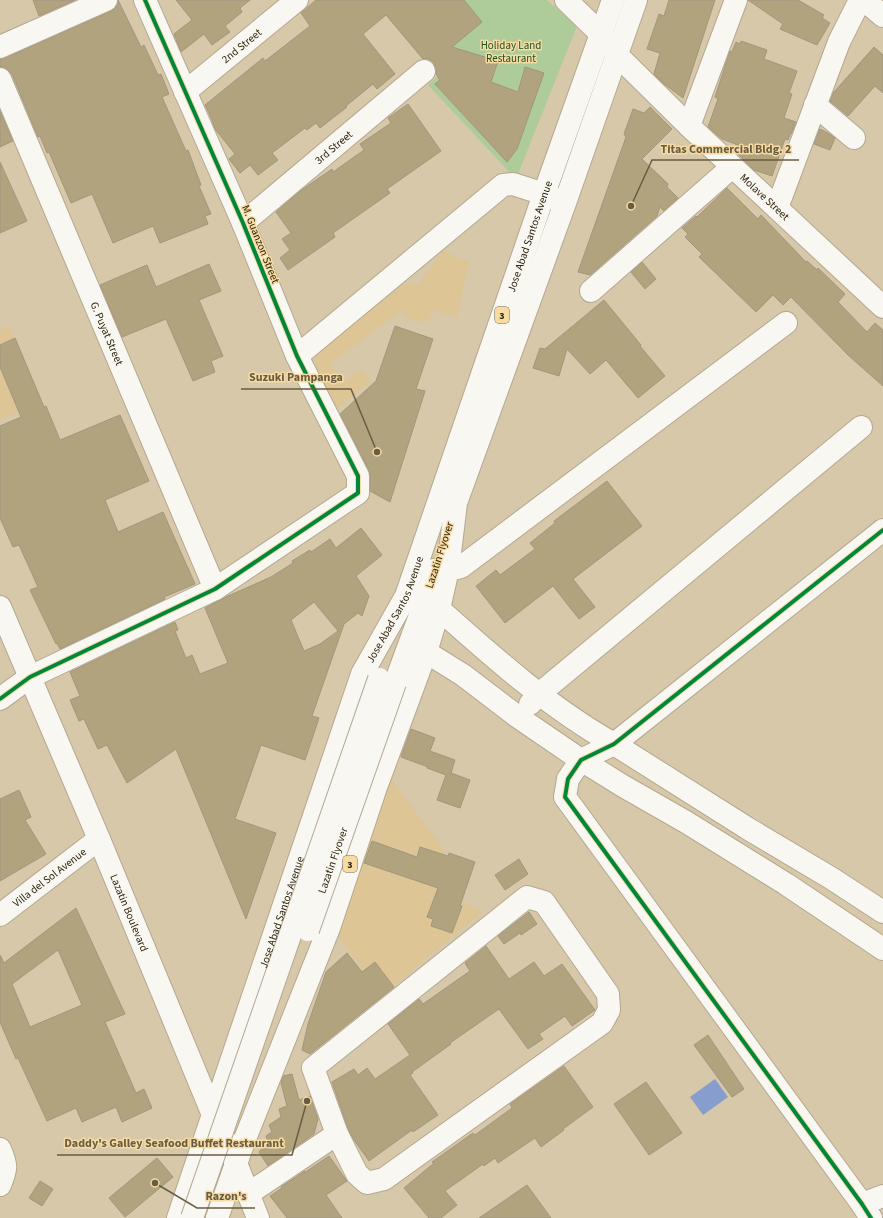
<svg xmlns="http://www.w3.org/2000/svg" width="883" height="1218" font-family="'Source Sans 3',sans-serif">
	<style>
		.built { fill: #ddc595 }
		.green { fill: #adcc99 }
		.water { fill: #869dcd }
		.building { fill: #b2a37f; stroke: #a2967e; fill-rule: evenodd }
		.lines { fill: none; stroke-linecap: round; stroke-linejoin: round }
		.minor-casing { stroke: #b4a890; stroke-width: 24 }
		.major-casing { stroke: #b4a890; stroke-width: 24 }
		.highway-casing { stroke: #b4a890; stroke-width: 24 }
		.minor { stroke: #f9f7f2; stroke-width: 22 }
		.major { stroke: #f9f7f2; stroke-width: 22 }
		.highway { stroke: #f9f7f2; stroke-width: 22 }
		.highway-bridge-casing { stroke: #b4a890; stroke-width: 24; stroke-linecap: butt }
		.highway-bridge { stroke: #f9f7f2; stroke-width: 22 }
		.cycleway-casing { stroke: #f7dba3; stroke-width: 6 }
		.cycleway { stroke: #00873e; stroke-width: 4 }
		.labels { text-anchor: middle; stroke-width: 3; stroke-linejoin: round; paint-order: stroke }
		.shield { fill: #f7dba3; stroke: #6a5a39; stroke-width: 1 }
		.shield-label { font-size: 10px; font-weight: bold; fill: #2d220b }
		.park-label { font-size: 11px; fill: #1b501f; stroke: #f7dba3 }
		.street-label { font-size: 11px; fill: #2d220b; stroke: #f7dba3 }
		.leader { fill: none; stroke: #685c42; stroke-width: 1.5 }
		.callout-dot { fill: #685c42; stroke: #f7dba3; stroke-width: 1.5 }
		.callout-label { font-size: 12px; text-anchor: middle; font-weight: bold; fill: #685c42; stroke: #f7dba3; stroke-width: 3; stroke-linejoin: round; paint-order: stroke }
	</style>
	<rect width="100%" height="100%" fill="#d7c8a9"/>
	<g class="built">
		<path d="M443,251L469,262L457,318L434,310L426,322L410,320L401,311L331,363L340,385L358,370L372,380L331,413L313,356L405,283L419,284Z"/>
		<path d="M10,326L43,401L0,420V330Z"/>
		<path d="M391,778L446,853L435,885L482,912L383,994L337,936Z"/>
	</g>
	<path class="green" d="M415,0H547L577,26L516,179L428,85L460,56Z"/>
	<path class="water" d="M715,1079L728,1097L703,1115L690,1097Z"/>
	<g class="building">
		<path d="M33,0H75L39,16Z"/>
		<path d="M118,0L141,47L144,45L158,75L161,74L169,94L162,97L186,151L188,150L201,185L199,186L211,214L205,216L208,224L160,243L153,226L113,243L92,194L71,203L49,152L47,153L40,136L38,137L12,74L7,69L0,67V59L5,58L111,11L116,7Z"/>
		<path d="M176,0H250L240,8L242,12L225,26L230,32L212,45L204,34L181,52L174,34L192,20Z"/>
		<path d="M316,0H464L482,22L452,47L498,61L491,82L518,92L525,67L544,73L517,149L507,162L435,84L440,80L436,74V68L434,63L429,59H423L386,15L363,34L395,74L377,89L373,84L346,106L347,107L320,128L316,123L307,130L305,128L272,153L278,160L258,175L250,165L240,173L229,159L235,154L215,129L212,120L208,111L205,105L263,58L265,61L310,26L301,13Z"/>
		<path d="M669,0H715L683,98L664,84L654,74L660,53L647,49L659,14L664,16Z"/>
		<path d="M748,0H798L824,15L822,18L830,23L817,45L780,29L783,24Z"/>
		<path d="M741,41L767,50L764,59L797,71L789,93L792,94L784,118L796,122L791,134H790L788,140L785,139L772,176L754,170L736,152L738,145L722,139L708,127L718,99L715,97L730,51L732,52L736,42L740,44Z"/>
		<path d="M874,47L883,55V93L875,86L848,116L830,101L834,92Z"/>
		<path d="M408,104L441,151L387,189L390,193L333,233L335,237L288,270L280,258L290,250L282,239L291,233L276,212L300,191L332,169L333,172L364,150L360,144L391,123L388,118Z"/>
		<path d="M650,107L672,129L642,159L668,184L667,187L678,198L664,211L660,207L657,216L590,275L578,272L626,137L624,134L633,109L644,113Z"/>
		<path d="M0,111L13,141L0,147Z"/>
		<path d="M820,129L828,133L835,138L830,150L814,144Z"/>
		<path d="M0,162L27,221L0,233Z"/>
		<path d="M727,188L758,219L761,215L806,262L807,261L817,270L818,268L845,294L838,302L867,332L875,323L883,330V386L849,356L791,297L783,305L773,295L756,312L699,257L702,254L685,237L688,234L682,228L696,216L697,217Z"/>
		<path d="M642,262L656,279L645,289L631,272Z"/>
		<path d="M209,264L221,291L199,300L223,356L211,361L215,372L193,381L166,319L122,337L100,285L147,265L156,287Z"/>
		<path d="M604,300L641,345L640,346L665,376L638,398L606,360L590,374L567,349L559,376L533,368L540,348L545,349Z"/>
		<path d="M395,326L433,339L416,389L425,391L390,502L370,491V476L369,470L340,414L376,381Z"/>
		<path d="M15,338L44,407L46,406L60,440L120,415L149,481L105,500L118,532L163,512L195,584L164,597L165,599L60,649L57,643L56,644L30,590L38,587L19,545L13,547L0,518V426L21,417L0,367V345Z"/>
		<path d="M607,481L642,526L573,579L595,607L579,619L553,586L505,623L476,586L496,570L500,575L535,549L530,543L555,523L554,521Z"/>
		<path d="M361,528L382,555L356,576L369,596L362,616L358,613L344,624L312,716L319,718L305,760L261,745L235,819L276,833L246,919L176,749L127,783L107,745L98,749L84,719L79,721L70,700L80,696L70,672L175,622L178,630L175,631L186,658L192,655L200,674L228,663L205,608L228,596L271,577L293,563L292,561L310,550L311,552L330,539L336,548ZM314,602L338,631L320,644L304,651L291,620Z"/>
		<path d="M411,729L435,738L430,751L455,760L451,773L470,780L460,808L437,800L446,775L427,768L428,767L401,757Z"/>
		<path d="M19,790L31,817L25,820L46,854L0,881V799Z"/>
		<path d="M372,841L417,857L420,847L448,856L449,853L475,862L460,906H462L452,933L431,926L433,919L427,917L438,888L364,863Z"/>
		<path d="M519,859L528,874L505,890L495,875Z"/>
		<path d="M76,908L125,1014L105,1022L136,1093L144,1089L152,1108L122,1122L116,1107L82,1122L76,1108L47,1121L18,1058L16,1059L0,1022V955L4,963ZM58,950L82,1005L30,1027L12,984Z"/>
		<path d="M529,912L537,924L521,935L520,933L504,944L498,936Z"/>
		<path d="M486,946L509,979L534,962L544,976L562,964L595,1010L572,1026L565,1016L539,1034L543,1039L528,1049L499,1009L450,1043L451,1044L412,1072L413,1073L410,1075L438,1115L413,1132L412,1130L369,1161L354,1140L348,1129L332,1082L354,1069L358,1075L367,1068L375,1079L410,1055L388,1024L419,999L423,1004L470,971L465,963Z"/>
		<path d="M347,953L362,972L375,962L394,987L310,1054L302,1050L308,1024L326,972Z"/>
		<path d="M708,1035L744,1089L732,1097L694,1045Z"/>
		<path d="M564,1066L593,1107L563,1129L564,1130L541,1147L535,1138L498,1163L495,1158L484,1166L483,1164L445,1191L457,1205L441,1218H429L404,1188L434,1163L432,1162L473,1133L475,1135L512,1108L510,1104Z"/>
		<path d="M292,1074L299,1100L310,1096L318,1119L314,1134L268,1166L259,1152L268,1141L266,1136L272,1132L269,1125L281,1117L279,1109L287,1106L281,1083L283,1076Z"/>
		<path d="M646,1082L682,1133L649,1155L614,1104Z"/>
		<path d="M329,1156L347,1181L326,1195L342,1218H287L270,1196L282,1188L281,1187L305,1171L304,1173Z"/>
		<path d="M157,1158L173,1177L125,1217L109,1198Z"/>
		<path d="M40,1181L53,1189L42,1206L29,1198Z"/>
		<path d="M527,1185L551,1218H479Z"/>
	</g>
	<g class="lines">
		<g class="minor-casing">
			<g id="minor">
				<path id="s1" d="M566,0L602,35L617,55L689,126L883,307"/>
				<path d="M864,0L883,16"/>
				<path d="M0,47L106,0"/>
				<path id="s2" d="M0,79L215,589"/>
				<path id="s3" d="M185,92L297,0"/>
				<path d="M815,105L854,138"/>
				<path d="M689,126L736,0"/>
				<path d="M777,208L839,42L860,0"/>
				<path id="s4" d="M243,223L424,71"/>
				<path d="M591,291L732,167"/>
				<path d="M297,356L503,185L513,184L544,194L562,202"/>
				<path d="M448,569H454L461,567L786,323"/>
				<path d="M439,609C494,658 550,708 614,744L747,828L831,878L883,912"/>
				<path d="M426,652L463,675L518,717L581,760L623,786L686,822L786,884L883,949"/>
				<path d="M0,699L30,677L215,589L358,493V476L297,356L243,223L145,0"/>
				<path d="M530,704L539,694L861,427"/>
				<path d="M527,897L544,902L608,994L609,1010L602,1023L384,1179L367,1183L357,1174L337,1134L313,1068Z"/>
				<path id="s5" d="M0,915L99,839"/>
				<path d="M0,1149C7,1166 7,1168 0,1185"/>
				<path d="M248,1194L337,1134"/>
				<path d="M862,1204L883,1196"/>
				<path d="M871,1218L862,1204L565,797L568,779L581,760L614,744L883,530"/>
			</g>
		</g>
		<g class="major-casing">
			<g id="major">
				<path id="s6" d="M0,607L99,839L213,1115L236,1163L258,1218"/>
			</g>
		</g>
		<g class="highway-casing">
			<g id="highway">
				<path d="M395,683L419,618L434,570"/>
				<path id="s7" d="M178,1218L362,674L406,596L544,194L613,0"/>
				<path d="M217,1218L243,1144L329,928L375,790L426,652L439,609L448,569L456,503L565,203L636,0"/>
			</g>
		</g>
		<use href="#minor" class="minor"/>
		<use href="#major" class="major"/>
		<use href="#highway" class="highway"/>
		<g class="highway-bridge-casing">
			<g id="highway-bridge">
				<path id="s8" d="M308,930L395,683"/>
				<path d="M192,1218L379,679"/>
			</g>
		</g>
		<use href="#highway-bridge" class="highway-bridge"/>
		<g class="cycleway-casing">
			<g id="cycleway">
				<path d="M0,699L30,677L215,589L358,493V476L297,356L243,223L145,0"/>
				<path d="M871,1218L862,1204L565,797L568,779L581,760L614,744L883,530"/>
			</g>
		</g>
		<use href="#cycleway" class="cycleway"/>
	</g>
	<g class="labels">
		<g class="shield">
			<rect x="495" y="307" width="14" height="16" rx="3"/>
			<rect x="343" y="856" width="14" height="16" rx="3"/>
		</g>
		<g class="shield-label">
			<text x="502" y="319">3</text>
			<text x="350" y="868">3</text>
		</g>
		<g class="park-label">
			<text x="511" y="49">Holiday Land<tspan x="511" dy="13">Restaurant</tspan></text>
		</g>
		<g class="street-label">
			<text dy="4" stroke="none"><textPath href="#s3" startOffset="73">2nd Street</textPath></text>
			<text dy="4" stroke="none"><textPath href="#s4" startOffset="118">3rd Street</textPath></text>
			<text dy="4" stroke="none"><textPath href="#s1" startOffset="280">Molave Street</textPath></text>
			<text dy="4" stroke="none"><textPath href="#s7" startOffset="1044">Jose Abad Santos Avenue</textPath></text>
			<text transform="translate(261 244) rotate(68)" y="4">M. Guanzon Street</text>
			<text dy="4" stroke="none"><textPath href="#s2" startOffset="276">G. Puyat Street</textPath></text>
			<text transform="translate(439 555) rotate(-72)" y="4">Lazatin Flyover</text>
			<text dy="4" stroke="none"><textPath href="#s7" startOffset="647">Jose Abad Santos Avenue</textPath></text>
			<text dy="4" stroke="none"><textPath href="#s8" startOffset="74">Lazatin Flyover</textPath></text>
			<text dy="4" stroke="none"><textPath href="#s5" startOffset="62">Villa del Sol Avenue</textPath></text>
			<text dy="4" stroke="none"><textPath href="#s6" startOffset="332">Lazatin Boulevard</textPath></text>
			<text dy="4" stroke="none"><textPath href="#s7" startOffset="323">Jose Abad Santos Avenue</textPath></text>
		</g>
	</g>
	<path class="leader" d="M631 206L652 160H799M377 452L351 389H241M307 1101L292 1155H57M155 1183L197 1208H255"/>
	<g class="callout-dot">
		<circle cx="631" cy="206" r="4"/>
		<circle cx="377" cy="452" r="4"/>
		<circle cx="307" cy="1101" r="4"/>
		<circle cx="155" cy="1183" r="4"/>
	</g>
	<g class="callout-label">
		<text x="726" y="153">Titas Commercial Bldg. 2</text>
		<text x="296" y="381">Suzuki Pampanga</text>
		<text x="174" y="1147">Daddy's Galley Seafood Buffet Restaurant</text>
		<text x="226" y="1200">Razon's</text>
	</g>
</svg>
